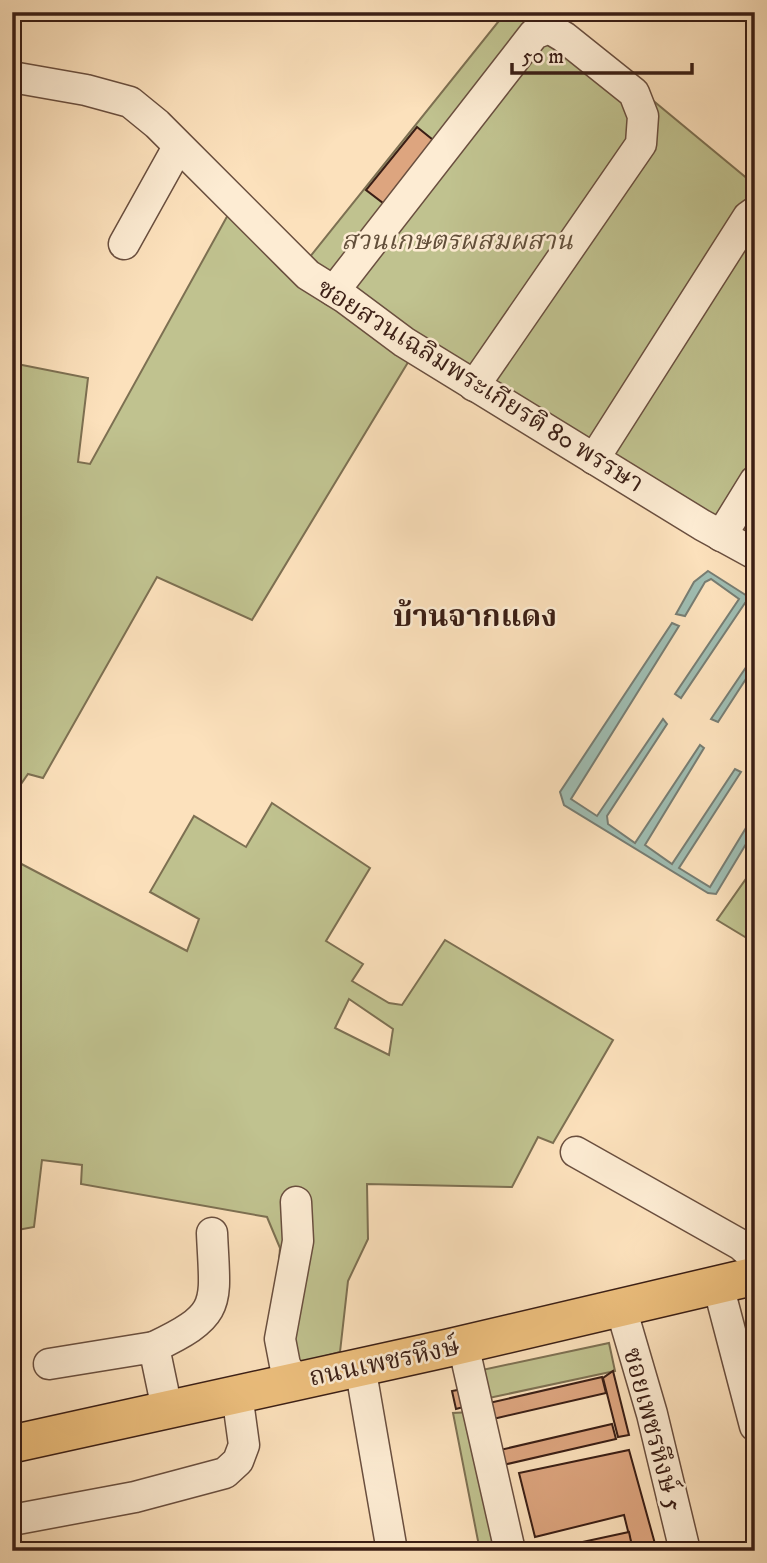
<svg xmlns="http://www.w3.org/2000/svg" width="767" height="1563" font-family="'IM FELL DW Pica','Noto Serif Thai',serif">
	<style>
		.green { fill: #c0c28f; stroke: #7d7052; stroke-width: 2; fill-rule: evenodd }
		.water { fill: #9fbdb2; stroke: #777d73; stroke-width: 2 }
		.building { fill: #dda57f; stroke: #3a1e15; stroke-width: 2 }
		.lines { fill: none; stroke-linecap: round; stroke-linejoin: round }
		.minor-casing { stroke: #6a4f3f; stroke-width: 33 }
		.major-casing { stroke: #3a1e15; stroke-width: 40 }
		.minor { stroke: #fdecd3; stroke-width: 30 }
		.major { stroke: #eec07e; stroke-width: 37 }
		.labels { text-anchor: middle; stroke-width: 5; stroke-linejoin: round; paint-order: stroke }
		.park-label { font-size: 26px; font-style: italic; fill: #624f3a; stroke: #fdecd3 }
		.street-label { font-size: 26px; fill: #3a1e15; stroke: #fdecd3 }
		.quarter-label { font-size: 30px; font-weight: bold; fill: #3a1e15; stroke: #fdecd3 }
	</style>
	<rect width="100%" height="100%" fill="#fce1bc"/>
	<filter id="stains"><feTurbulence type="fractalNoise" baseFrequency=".00286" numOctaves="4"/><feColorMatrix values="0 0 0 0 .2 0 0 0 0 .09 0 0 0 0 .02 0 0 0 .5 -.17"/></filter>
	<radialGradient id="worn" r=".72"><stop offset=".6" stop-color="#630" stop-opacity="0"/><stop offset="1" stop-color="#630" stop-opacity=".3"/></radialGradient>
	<g class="green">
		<path d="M506,12H546L755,185V543L484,384L309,258Z"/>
		<path d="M229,213L282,271L410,359L252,620L157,577L43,778L28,774L12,797V363L88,378L78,462L90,464Z"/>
		<path d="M272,803L370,868L326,941L363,964L352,981L389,1003L402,1005L445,940L613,1040L553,1143L538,1137L512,1187L367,1184L368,1239L348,1281L340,1352L271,1371L280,1248L267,1217L81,1184L82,1165L42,1160L34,1227L12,1231V859L187,951L199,919L150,892L194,816L246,847ZM349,999L393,1029L389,1055L335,1028Z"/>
		<path d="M755,866V943L717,920Z"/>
		<path d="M609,1343L615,1371L484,1399L482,1370Z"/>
		<path d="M471,1412L504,1551H480L453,1413Z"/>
	</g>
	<g class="water">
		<path d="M708,571L755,601V608L745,603L681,698L675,694L739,599L711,579L705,582L685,616L676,614L694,582Z"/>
		<path d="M672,623L679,626L571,799L597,816L663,719L667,724L607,816L608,824L635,843L700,745L704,748L645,845L672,864L735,769L741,772L679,868L710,887L755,813V829L716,894L708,893L564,805L560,792Z"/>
		<path d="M755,654V665L718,722L711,719Z"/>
	</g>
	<g class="building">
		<path d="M417,127L438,144L387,206L366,190Z"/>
		<path d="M613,1371L629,1435L618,1437L603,1378Z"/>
		<path d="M602,1377L606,1393L493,1419L489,1403Z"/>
		<path d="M463,1389L467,1406L456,1409L452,1391Z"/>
		<path d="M612,1424L616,1439L503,1465L500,1450Z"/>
		<path d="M629,1450L657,1551H633L624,1515L535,1537L519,1473Z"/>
		<path d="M629,1532L633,1551H559V1547Z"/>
	</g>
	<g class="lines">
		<g class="minor-casing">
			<g id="minor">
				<path d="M12,77L86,90L130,102L157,124L308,275L345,298L404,342L702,525L755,554"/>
				<path d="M124,244L178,147"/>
				<path d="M334,291L534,34L549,28L564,37L634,93L643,116L641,144L474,386"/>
				<path d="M594,459L748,217L755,212"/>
				<path d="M721,536L755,481"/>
				<path d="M576,1152L741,1245L750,1253L755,1264"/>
				<path d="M718,1285L755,1426"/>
				<path d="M621,1308L652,1414L685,1551"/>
				<path d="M463,1344L510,1551"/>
				<path d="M154,1347C224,1314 215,1304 212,1233"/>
				<path d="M49,1364L154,1347L167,1409"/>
				<path d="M360,1366L392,1551"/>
				<path d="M295,1381L285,1365L280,1339L298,1241L296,1202"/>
				<path d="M12,1520L135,1497L225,1473L238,1461L244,1445L237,1394"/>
			</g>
		</g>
		<g class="major-casing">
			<path id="major" d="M12,1444L448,1348L755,1276"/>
		</g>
		<use href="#minor" class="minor"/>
		<use href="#major" class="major"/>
	</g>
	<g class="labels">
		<g class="park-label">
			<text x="457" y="249">สวนเกษตรผสมผสาน</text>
		</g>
		<g class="street-label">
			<text transform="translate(481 385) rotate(32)" y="9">ซอยสวนเฉลิมพระเกียรติ 80 พรรษา</text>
			<text transform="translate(384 1361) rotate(-12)" y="9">ถนนเพชรหึงษ์</text>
			<text transform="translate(654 1429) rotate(75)" y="9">ซอยเพชรหึงษ์ 5</text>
		</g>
		<g class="quarter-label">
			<text x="475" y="626">บ้านจากแดง</text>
		</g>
	</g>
	<rect width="767" height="1563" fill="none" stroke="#fce1bc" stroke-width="42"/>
	<rect x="14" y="14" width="739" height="1535" fill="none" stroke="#3a1e15" stroke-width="3.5"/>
	<rect x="21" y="21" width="725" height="1521" fill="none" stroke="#3a1e15" stroke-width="2"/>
	<path d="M512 63v10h180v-10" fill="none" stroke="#3a1e15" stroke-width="3.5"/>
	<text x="522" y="63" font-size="21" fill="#3a1e15" stroke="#fdecd3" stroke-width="5" paint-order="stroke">50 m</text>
	<rect width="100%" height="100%" filter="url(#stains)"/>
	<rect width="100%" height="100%" fill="url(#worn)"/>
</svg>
